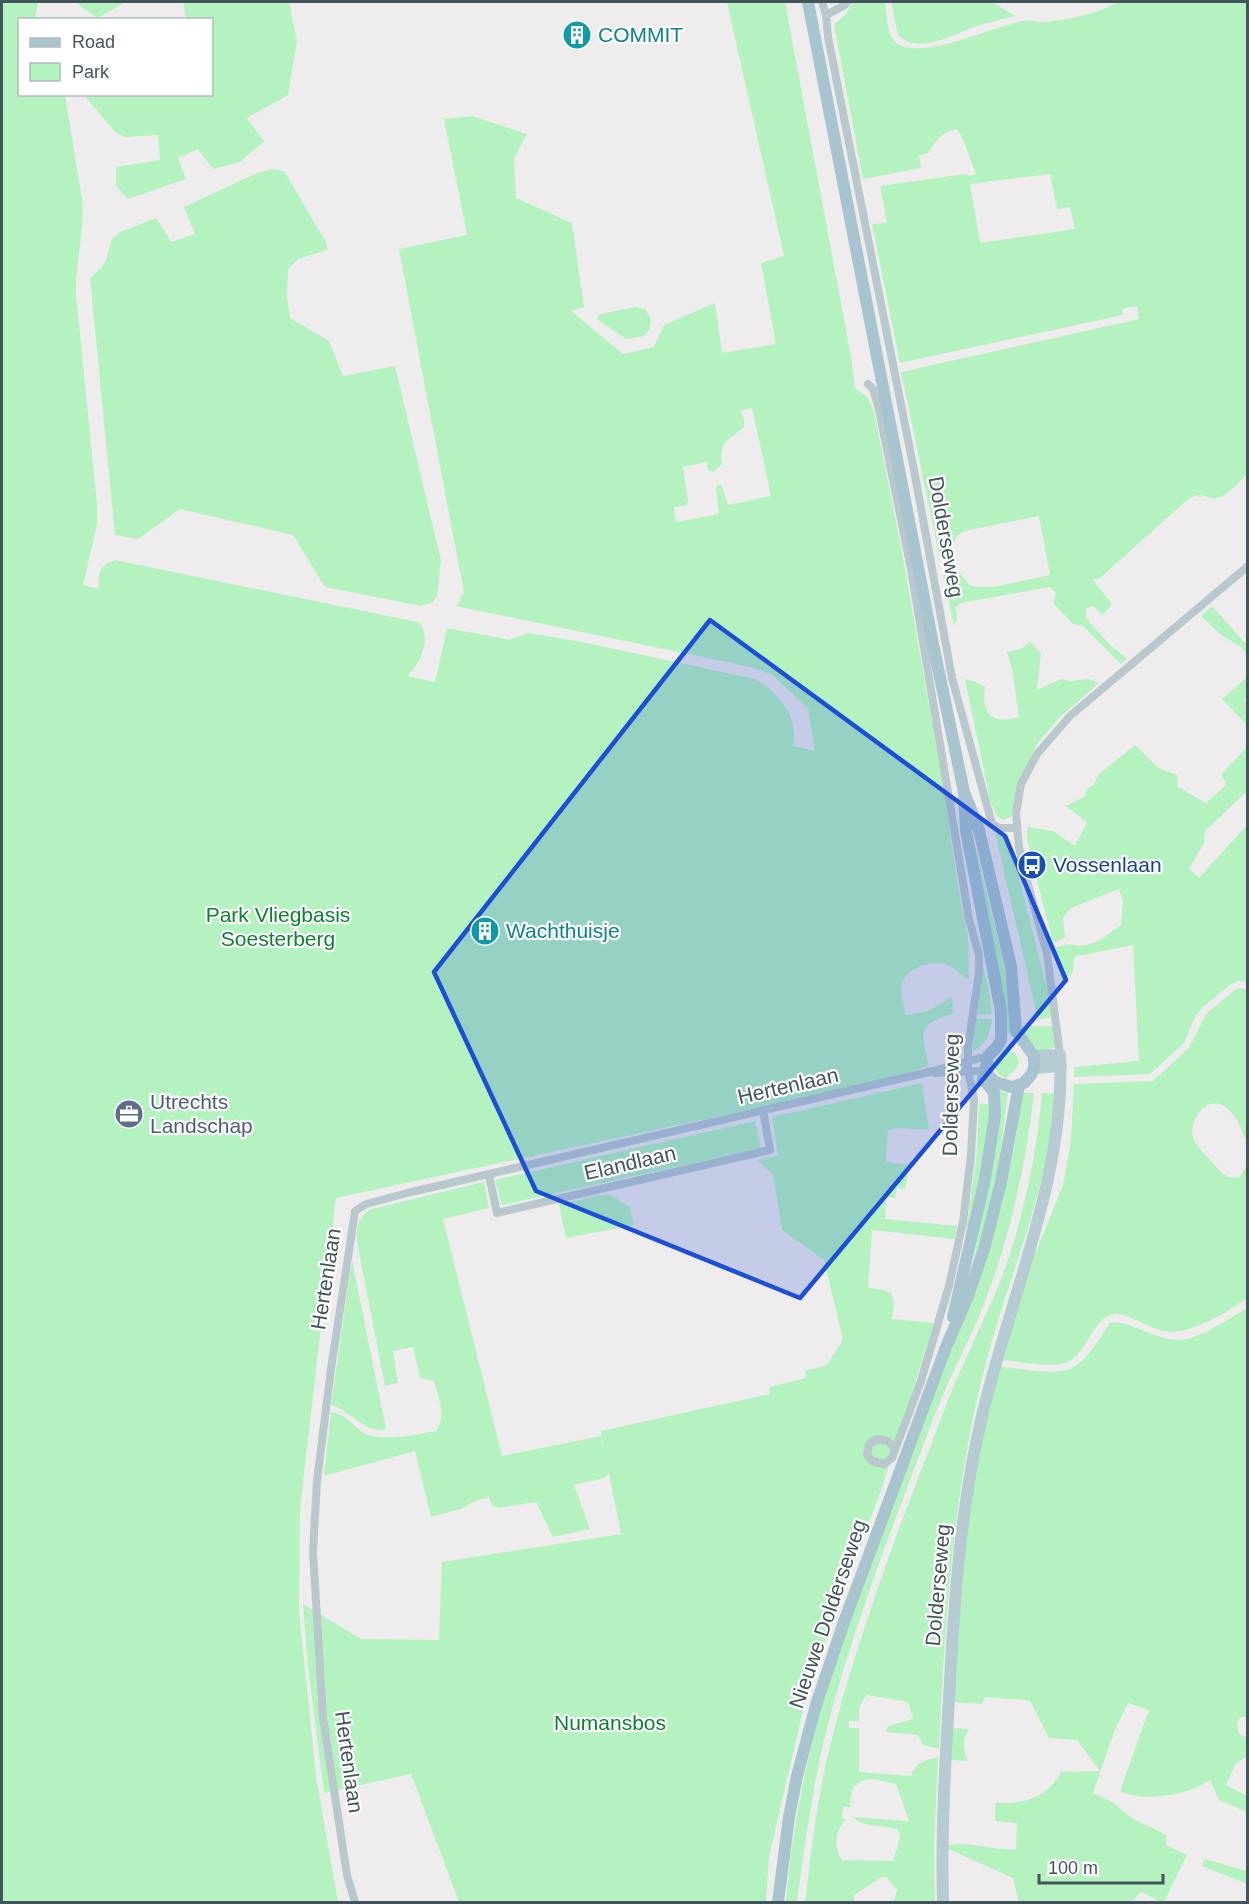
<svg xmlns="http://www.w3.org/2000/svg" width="1249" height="1904" font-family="Arial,sans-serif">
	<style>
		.green { fill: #b4f3bf; fill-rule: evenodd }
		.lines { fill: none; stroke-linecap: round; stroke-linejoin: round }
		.street { stroke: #b9c8cd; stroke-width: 8 }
		.secondary { stroke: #b7cbd3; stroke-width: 12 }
		.primary { stroke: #a8c4cf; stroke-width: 12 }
		.marked { fill: #1d4ed8; fill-opacity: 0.2; stroke: #1d4ed8; stroke-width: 4.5; stroke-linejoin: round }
		.labels { text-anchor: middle; stroke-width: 4.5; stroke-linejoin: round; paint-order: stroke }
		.culture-label { font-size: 21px; fill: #0d838f; stroke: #fff; text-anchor: start }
		.street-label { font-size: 21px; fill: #43555b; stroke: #fff }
		.transit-label { font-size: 21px; fill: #164399; stroke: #fff; text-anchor: start }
		.park-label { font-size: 21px; fill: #0d832f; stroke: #fff }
		.service-label { font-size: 21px; fill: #4e5e75; stroke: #fff; text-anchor: start }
	</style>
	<rect width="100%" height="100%" fill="#efeced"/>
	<g class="green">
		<path d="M2,2H38L35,18L37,19L20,20V94L65,95L82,199C85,231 75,263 76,294L97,504V525L83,585L99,589C98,574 99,565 115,560L417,622C434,632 420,666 407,676L435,682L447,628L510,640L528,633L582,642L755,679C780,694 798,716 793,746L815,751L808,708L771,674L751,667L456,606L464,593L399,249L467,235L444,119L472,116L527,134L514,158L516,198L572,223L584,307L571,311L623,354L654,347L664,325L715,303L722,353L776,344L761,263L784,256L727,2H785L851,357L855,388L868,398L874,412L902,552L943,784L958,887L968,937L969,979C961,977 958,970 950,966C936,958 907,967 902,983C899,991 904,1006 906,1015L928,1011L952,997L953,1014C915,1025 922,1033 929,1066L878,1082L336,1198L300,1508L299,1610L316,1777L338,1902H2ZM752,408L771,496L728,505L721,484L717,485L716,489L719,514L676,522L674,507L687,505L688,500L683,467L707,462L708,470L714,472L722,464C719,438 730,441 744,427V419L740,411Z"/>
		<path d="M78,2H125L98,18L79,5Z"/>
		<path d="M183,2H289L297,41L288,95L247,118L264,141L240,162L213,169L198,149L178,158L186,179L128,199L116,186V167L160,160L158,135L125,137L116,133L84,95L212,94V20L186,19Z"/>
		<path d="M852,2H885C887,14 886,37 898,44C923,60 992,27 1022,21C1029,19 1036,23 1044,22C1069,20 1096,14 1119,2H1247V474C1239,481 1229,495 1217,498C1205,500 1203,489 1186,501L1100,578L1092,579L1112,604L1102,615L1095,607L1091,606L1086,609V618L1109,644L1127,659L1121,664L1083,626L1073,624L1053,603L1056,593L1050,587L961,603L956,607L957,618L954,626L943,575L961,574L969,585L977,587H993L1050,575L1039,516L964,531L957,536L948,556L940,559L901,372L1139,319L1137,306L1122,309L1123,315L900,363L872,224L887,223L880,186L965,174L971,176L976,173C969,158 966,143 957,129C941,133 937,138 929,153L919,155L921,168L863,179L834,25L846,14ZM1050,174L1057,209L1070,207L1075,229L980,243L970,184Z"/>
		<path d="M891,2H992L1015,16C1001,19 987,23 974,27C952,35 918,55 898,35Z"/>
		<path d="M273,169L284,171L327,244V250L298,259L288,269L287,295L290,318L329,341L343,376L395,366L441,561L437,596L433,602L421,606L325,587L293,535L180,509L138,539L115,535L90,278L100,269L106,260L112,239L120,232L156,218L171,242L195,234L184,207L257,173Z"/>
		<path d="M635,307L645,309L651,319L650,329L644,336L626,339L598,320V315L601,314Z"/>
		<path d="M1212,606L1247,645V655L1242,648L1220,634L1201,616Z"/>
		<path d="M1030,641L1041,654L1037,690L1061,679L1070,681L1089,679L1099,683L1060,717L1037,744L1024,771L1013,813L1011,817L1002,820L997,816L990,800L965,679L974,681L985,687C981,715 993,725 1019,717L1012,669L1007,652L1021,649Z"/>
		<path d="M1246,678L1247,680V696L1244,700L1247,703V725L1222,699Z"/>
		<path d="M1135,745L1158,768L1177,775L1178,787L1206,803L1225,786L1226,782L1221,775L1247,747V791L1205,831L1204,843L1189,869L1199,878L1247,825V982L1239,981L1231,984L1201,1009L1195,1017L1184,1043L1150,1074L1074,1077V1067L1139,1061L1133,945L1078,956L1074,958C1072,972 1077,972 1062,981L1054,949C1071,940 1072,948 1087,945C1099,942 1110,933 1121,925L1123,901L1119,889L1071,908L1063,918L1065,938L1053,943L1027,840V827L1053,831L1075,846L1087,822L1066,806L1085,796L1088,787L1094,785L1098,775Z"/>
		<path d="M971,828L1004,964L1012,1034L1005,1033Z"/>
		<path d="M995,833L1008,838L1012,849L1054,1017L1038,1019Z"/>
		<path d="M983,966L989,989L992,1014L977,1015Z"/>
		<path d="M1240,988L1247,989V1143C1242,1130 1235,1111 1222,1105C1204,1097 1189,1122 1193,1137C1196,1147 1206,1155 1213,1163C1220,1172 1227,1180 1240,1177L1247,1165V1298C1228,1312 1189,1336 1164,1331C1150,1329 1125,1311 1113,1314C1089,1321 1087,1359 1062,1364C1043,1367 1021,1361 1002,1360L1031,1264L1063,1185L1071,1140L1074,1084L1153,1081L1189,1048L1206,1014L1235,990Z"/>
		<path d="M976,1019H992C991,1033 985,1046 972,1052Z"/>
		<path d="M1020,1026H1053L1056,1047L1042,1052C1031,1047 1027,1035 1020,1026Z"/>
		<path d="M1007,1049L1015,1053L1019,1061L1017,1068L1006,1078L998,1074L994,1065L997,1059Z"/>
		<path d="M922,1083L929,1130L900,1128L888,1130L886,1162L910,1165L905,1189L897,1188L895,1198L886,1197L885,1219L957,1226L955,1239L872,1230L868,1288L881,1289L891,1293L894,1302L892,1319L934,1323L881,1490L808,1689L769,1857L766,1902H459L411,1774L324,1793L308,1667L303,1604L361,1639L439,1640L442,1562L621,1534L609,1473L604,1478L574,1485L590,1529L553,1537L536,1502L498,1508L492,1505L489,1497L475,1501L461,1509L431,1517L415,1451L324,1476L331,1412C347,1414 353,1427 366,1434C382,1442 419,1434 436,1431C447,1416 438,1398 434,1381L420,1378L413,1347L393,1351L398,1383L385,1386L357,1242C355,1228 359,1215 372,1209L484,1182L489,1208L443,1219L502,1456L601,1436L604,1448L601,1431L770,1394L769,1387L806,1378L805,1371L827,1365L843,1340L824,1260L782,1230L773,1174L757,1160L778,1156L772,1117Z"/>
		<path d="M998,1091L1008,1092L997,1177L978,1252L973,1263L989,1171Z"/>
		<path d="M1022,1093H1034C1026,1164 1010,1238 984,1304C972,1335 956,1364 943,1395C933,1419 924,1443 915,1467C883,1551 851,1637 828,1724C813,1783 805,1843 797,1902H786C792,1828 807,1757 827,1685L1003,1200L1016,1137Z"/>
		<path d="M1042,1093L1055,1094C1050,1188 1008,1276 985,1366C953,1491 945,1620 939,1749L923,1745L918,1735L886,1732L888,1726L913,1719L909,1704L904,1701L866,1695L859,1707V1721H849V1728H859V1772L911,1776C916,1762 925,1760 938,1757L934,1847L935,1902H896L894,1901L897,1890L886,1877H882L854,1895V1902H805C811,1852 817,1800 829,1750C857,1636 900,1525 942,1416C958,1372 980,1330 998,1287C1021,1231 1037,1154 1042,1093ZM873,1779L896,1784L909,1821L852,1817C868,1830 881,1823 898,1830L900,1839L893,1861L842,1860C833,1848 835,1829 847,1819H842L843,1807H851L850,1802L853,1787L864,1780Z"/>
		<path d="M979,1103L992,1105L985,1153L967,1243L965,1239L977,1151Z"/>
		<path d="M755,1121L761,1148L502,1205L495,1180Z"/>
		<path d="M608,1194L630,1207L634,1225L566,1238L559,1204Z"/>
		<path d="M352,1260L386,1429C365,1435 351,1410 331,1405Z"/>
		<path d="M1247,1308L1248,1716L1239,1718L1237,1725L1239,1734L1247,1738L1248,1756L1236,1763L1226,1785L1247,1796V1812L1219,1800L1210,1780C1189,1795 1143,1803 1120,1791L1149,1710L1128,1703L1116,1727L1093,1793L1112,1802L1133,1819L1167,1835L1166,1845L1187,1855L1164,1902H1161L1141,1892L1131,1902H1019L1013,1878L948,1849V1845C976,1841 990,1851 1016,1849L1017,1823L995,1821V1803C1024,1804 1046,1799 1061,1772L1100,1771L1077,1740L1049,1738L1030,1701L1026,1700L985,1697L982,1704L953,1702L956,1656L971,1493L998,1366C1017,1368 1058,1377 1074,1367C1089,1358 1100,1337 1110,1323C1126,1318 1158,1342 1181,1340C1201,1338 1230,1318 1247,1308Z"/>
		<path d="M952,1728L969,1729C963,1739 962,1750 968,1761L951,1760Z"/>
		<path d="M1204,1859L1247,1871V1884L1202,1866Z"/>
	</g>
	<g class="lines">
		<g class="street">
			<path d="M822,2L826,15L828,37L914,470L952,678L992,824L1000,828H1016"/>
			<path d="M826,15L845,5L847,2"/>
			<path d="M868,384L873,389L879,410L911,569L969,919L979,955V972L968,1048V1070L974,1100L971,1155L963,1222L949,1286L921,1381L892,1458L884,1464L872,1461L867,1455L869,1444L877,1439L888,1441L894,1448"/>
			<path d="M1060,1055L1047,954L1023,866L1019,847L1016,813L1021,784L1037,754L1070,716L1248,566"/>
			<path d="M935,1073L980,1071"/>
			<path d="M489,1175L497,1213L770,1150L763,1110"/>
			<path d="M355,1902L347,1875L323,1718L313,1552L317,1481L331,1369L355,1211L366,1204L407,1193L929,1072L980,1058"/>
		</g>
		<g class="secondary">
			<path d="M1034,1068L1061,1066"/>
			<path d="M943,1902C941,1835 945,1767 949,1699C954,1604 960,1509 982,1416C1009,1300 1066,1175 1060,1055L1034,1056"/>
		</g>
		<g class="primary">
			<path d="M808,2L933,644L964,792L966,831L1001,1011V1040L997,1047L988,1056L986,1067L988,1075L995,1082L1012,1087L1024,1083L1031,1075L1034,1068V1056L1016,1031L1011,966L979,830L964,792"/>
			<path d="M953,1317L985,1179L995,1115L994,1092L983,1079"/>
			<path d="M778,1902L789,1817L797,1776L816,1705L844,1622L946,1347L968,1296L984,1249L1001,1182L1019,1085"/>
		</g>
	</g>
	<path class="marked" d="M710,620L1005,836L1066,980L800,1298L536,1191L434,972Z"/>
	<defs>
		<g id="building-disc" transform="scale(1.5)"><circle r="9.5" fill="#0f9aa8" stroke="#fff"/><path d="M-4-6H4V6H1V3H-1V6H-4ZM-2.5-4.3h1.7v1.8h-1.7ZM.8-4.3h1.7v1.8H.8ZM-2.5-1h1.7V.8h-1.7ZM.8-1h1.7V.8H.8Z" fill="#fff"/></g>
		<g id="bus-disc" transform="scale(1.5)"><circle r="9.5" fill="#1a4fb4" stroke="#fff"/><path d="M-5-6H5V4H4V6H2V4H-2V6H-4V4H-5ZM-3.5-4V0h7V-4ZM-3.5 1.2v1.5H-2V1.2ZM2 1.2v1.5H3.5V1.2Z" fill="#fff"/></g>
		<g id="office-disc" transform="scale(1.5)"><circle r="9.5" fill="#5c6f8a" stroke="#fff"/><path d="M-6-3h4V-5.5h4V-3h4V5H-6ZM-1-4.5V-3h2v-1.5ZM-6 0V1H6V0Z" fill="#fff"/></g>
	</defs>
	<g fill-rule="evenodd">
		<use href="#building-disc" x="577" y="35"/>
		<use href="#bus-disc" x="1032" y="865"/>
		<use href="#building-disc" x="485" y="931"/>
		<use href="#office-disc" x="129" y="1114"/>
	</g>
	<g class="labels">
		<g class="culture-label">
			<text x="598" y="42">COMMIT</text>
			<text x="506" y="938">Wachthuisje</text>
		</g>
		<g class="street-label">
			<text transform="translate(946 537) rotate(80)" y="7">Dolderseweg</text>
			<text transform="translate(788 1086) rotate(-13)" y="7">Hertenlaan</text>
			<text transform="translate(951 1095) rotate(-89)" y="7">Dolderseweg</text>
			<text transform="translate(630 1163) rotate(-13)" y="7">Elandlaan</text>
			<text transform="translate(326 1279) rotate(-81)" y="7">Hertenlaan</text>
			<text transform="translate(938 1585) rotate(-85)" y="7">Dolderseweg</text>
			<text transform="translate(828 1614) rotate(-71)" y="7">Nieuwe Dolderseweg</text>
			<text transform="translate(349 1762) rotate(82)" y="7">Hertenlaan</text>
		</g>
		<g class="transit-label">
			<text x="1053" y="872">Vossenlaan</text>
		</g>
		<g class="park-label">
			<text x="278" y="922">Park Vliegbasis<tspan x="278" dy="24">Soesterberg</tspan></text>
			<text x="610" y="1730">Numansbos</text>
		</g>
		<g class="service-label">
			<text x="150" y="1109">Utrechts<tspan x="150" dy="24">Landschap</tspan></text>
		</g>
	</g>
	<rect width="1249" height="1904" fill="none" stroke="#43555b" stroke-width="6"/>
	<rect x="18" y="18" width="195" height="78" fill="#ffffff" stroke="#b4bbbd" stroke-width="1.5"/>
	<rect x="30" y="38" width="30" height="9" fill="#a8c4cf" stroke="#b4bbbd" stroke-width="1.5"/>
	<text x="72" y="48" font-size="18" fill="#43555b">Road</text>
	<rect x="30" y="63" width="30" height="18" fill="#b4f3bf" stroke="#b4bbbd" stroke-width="1.5"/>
	<text x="72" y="78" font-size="18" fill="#43555b">Park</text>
	<path d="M1039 1874v9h124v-9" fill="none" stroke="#43555b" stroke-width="3"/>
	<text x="1048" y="1874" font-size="18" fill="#43555b" stroke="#ffffff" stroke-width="4.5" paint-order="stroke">100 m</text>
</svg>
